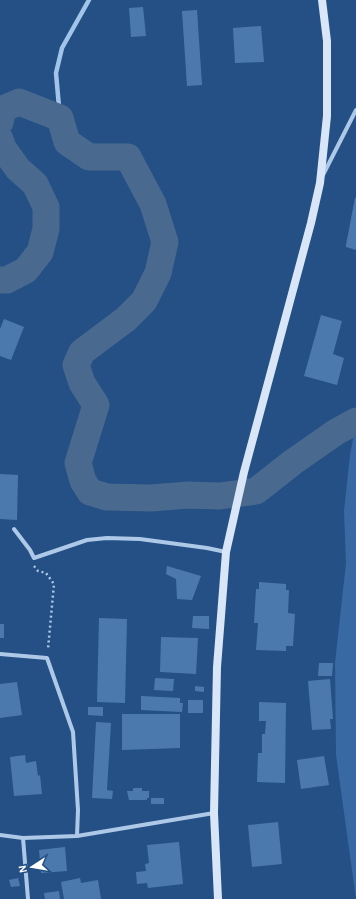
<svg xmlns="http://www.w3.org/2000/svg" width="356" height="899" font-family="'Alegreya Sans',sans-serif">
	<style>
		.green { fill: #3869a2 }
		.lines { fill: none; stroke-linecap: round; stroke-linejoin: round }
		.stream { stroke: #a2c4e9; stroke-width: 4.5 }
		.river { stroke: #49698f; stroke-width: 27 }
		.building { fill: #4c79ad }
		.path { stroke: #aec9e8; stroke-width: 2.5; stroke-dasharray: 2 3; stroke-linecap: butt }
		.minor { stroke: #aec9e8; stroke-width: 4 }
		.secondary { stroke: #d8e6f7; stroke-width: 8 }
	</style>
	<rect width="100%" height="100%" fill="#245085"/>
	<path class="green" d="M356,423V899L336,755L335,663L346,563L344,511L350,455Z"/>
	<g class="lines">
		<path class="stream" d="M60,118L56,73L62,48L89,0"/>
		<g class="river">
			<path d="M0,122L3,109L19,102L60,118L67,142L89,157H128L153,204L165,242L158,273L144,301L126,319L82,352L76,365L82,383L96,405L78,463L83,481L90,492L107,497L151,498L189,495L220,496L256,491L293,462L336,432L356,421"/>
			<path d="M0,139L3,148L18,169L35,184L46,207V229L40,252L26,270L7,280H0"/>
		</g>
	</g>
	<g class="building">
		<path d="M143,7L146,36L131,37L129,8Z"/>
		<path d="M197,10L202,85L187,86L182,11Z"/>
		<path d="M261,26L264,62L235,63L233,28Z"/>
		<path d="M355,198H356V250L346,247V245Z"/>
		<path d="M321,315L342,321L333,354L344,358L337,385L304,376Z"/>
		<path d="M4,319L24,327L11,360L0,356V329Z"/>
		<path d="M0,474L18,475L17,520L0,519Z"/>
		<path d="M167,566L201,576L192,600L177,599L176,579L166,574Z"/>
		<path d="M259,582L286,584V590H289L288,613L295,614L293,646H286V651L256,650L258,623H254L256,589H259Z"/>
		<path d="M193,616H209V629L192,628Z"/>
		<path d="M99,618L127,619L125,703L97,702Z"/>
		<rect x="0" y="624" width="4" height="14"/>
		<path d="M161,637L198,638L196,674L160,672Z"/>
		<path d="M319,663H333L332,676H318Z"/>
		<path d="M155,678L174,679L173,691L154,690Z"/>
		<path d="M330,679L333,719H330L331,729L312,730L308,681Z"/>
		<path d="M17,682L22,715L0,718V684Z"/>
		<path d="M195,686L204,687V692L195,691Z"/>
		<path d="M141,696L180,698V703H183L182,712L141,710Z"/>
		<rect x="188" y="700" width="15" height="13"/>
		<path d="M259,702L286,703L285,783L257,782L258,753H262V734H265L266,721H259Z"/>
		<path d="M88,707H103V716L88,715Z"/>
		<path d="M122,714H180V748L122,750Z"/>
		<path d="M96,722L111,723L107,790L113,791L112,799L92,798Z"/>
		<path d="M25,755L26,763L36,761L38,776L40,775L42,794L14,796L10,757Z"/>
		<path d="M324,756L329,785L301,789L297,760Z"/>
		<path d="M133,788H142V791H149V798H147V800H129L127,791H133Z"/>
		<rect x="151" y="798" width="13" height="6"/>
		<path d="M278,822L282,864L252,867L248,825Z"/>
		<path d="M179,842L183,884L148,888L147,883L137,884L136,872L146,871L145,864L149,863L147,845Z"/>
		<path d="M65,847L67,871L41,873L39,850Z"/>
		<path d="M18,878L20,886L11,887L9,880Z"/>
		<path d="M80,878L81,883L98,880L101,899H64L61,882Z"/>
		<path d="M59,891L60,899H45L44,893Z"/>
	</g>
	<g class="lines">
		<path class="path" d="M34,566L38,571L46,573L54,584L48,649"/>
		<g class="minor">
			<path d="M323,175L356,110"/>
			<path d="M14,529L30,550L34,558L87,540L107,538L140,539L207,548L226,552"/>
			<path d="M0,654L47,658L73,732L78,810L77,836"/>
			<path d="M0,835L23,838L77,836L214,813"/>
			<path d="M23,838L28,899"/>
		</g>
		<path class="secondary" d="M218,899L214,813L217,667L226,552L244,472L311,223L320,183L327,116V41L322,0"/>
	</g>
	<g transform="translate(32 867) rotate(258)" stroke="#245085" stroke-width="3" paint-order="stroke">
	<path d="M0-3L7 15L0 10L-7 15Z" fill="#ffffff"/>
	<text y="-6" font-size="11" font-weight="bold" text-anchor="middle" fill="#ffffff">N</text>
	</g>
</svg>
